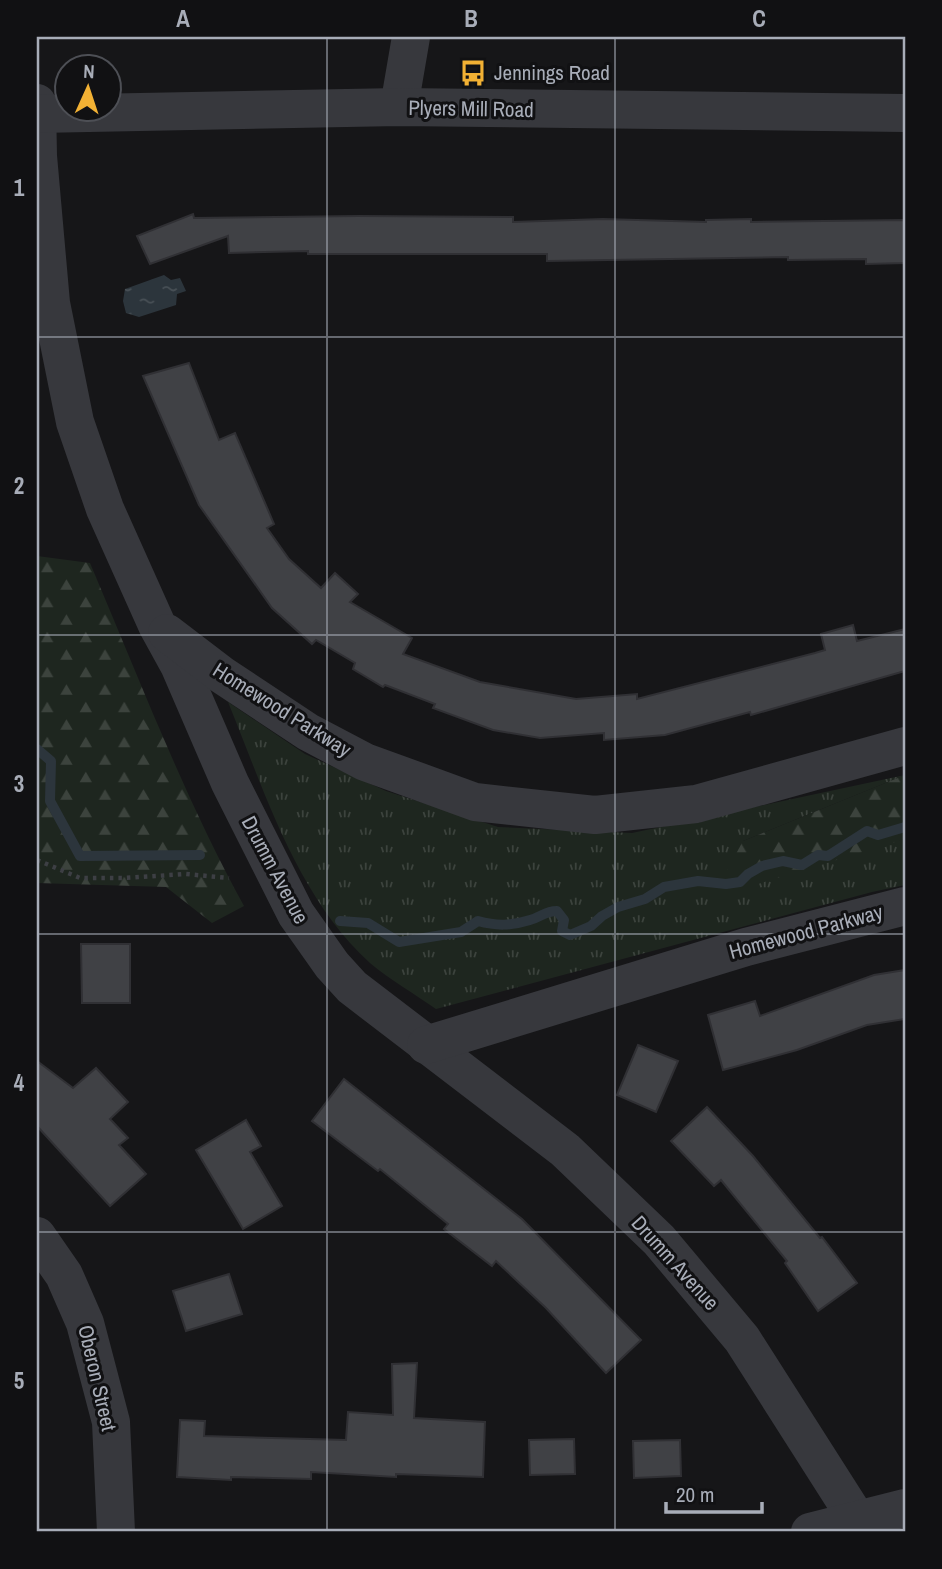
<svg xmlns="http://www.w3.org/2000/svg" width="942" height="1569" font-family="'Archivo Narrow',sans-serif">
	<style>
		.grass { fill: url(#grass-tufts) }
		.forest { fill: url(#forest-firs) }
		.water { fill: url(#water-ripples) }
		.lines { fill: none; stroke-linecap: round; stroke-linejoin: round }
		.stream { stroke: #2c353c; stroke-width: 10 }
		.building { fill: #404145; stroke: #303034; stroke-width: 2 }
		.path { stroke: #3d3f44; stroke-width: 4.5; stroke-dasharray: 3.5 5; stroke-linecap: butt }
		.minor { stroke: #37383d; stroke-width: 38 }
		.grid { fill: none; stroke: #a8adb8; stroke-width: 2; stroke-opacity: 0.55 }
		.labels { text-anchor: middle; stroke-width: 6; stroke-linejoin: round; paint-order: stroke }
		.poi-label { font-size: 21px; fill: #a8adb8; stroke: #111113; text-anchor: start }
		.street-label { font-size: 21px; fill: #a8adb8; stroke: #111113 }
		.neatline { fill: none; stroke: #a8adb8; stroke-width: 2.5 }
		.grid-label { font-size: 23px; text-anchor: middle; font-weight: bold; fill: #a8adb8 }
	</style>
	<defs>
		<pattern id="grass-tufts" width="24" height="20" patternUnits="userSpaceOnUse" patternTransform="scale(1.75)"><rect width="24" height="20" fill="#1e261f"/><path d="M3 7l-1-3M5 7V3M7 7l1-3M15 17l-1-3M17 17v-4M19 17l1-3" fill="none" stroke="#3c433d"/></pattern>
		<pattern id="forest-firs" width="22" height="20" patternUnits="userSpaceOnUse" patternTransform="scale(1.75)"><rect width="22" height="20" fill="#1e261f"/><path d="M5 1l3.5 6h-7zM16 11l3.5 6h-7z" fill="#3c433d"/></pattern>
		<pattern id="water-ripples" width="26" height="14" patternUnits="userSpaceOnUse" patternTransform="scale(1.75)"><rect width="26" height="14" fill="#2c353c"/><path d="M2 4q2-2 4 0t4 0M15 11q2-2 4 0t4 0" fill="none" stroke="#485056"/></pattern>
	</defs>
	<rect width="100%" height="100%" fill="#161618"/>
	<path class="grass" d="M228,702L305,754L386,791L498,827L632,833L905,775L743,841H896L905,839V885L872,892L436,1009C415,994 390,980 370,963C296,895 265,792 228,702Z"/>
	<g class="forest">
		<path d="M37,556L90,563C139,678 184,797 244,906L212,923L166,887L37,883Z"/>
		<path d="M905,775V839L755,885L725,874L743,841Z"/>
	</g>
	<path class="water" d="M164,275L171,280L180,278L186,291L177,294L176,305L139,317L126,313L123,301L125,289Z"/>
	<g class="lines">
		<g class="stream">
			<path d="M37,749L51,761L50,801L80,856L200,855"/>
			<path d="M340,921L368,923L399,942L461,932L478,921C496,926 511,926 530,920C541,917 545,911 557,911L564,920L562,931L570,935L591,926L602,916L618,907L645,899L664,887L698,881L726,884L740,882L748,874L762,866L783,861L802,865L818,855L828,856L867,831L878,835L905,827"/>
		</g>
	</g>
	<g class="building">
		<path d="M193,214L194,218L359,216L513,217V222L603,219L706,222V220L751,219V222L905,220V263L866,264V259L788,260V257L547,261V254H308V251L229,253L228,236L150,264L137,236Z"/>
		<path d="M189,363L219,440L235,433L274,524L267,528L289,559L321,588L335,573L358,594L350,602L412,638L403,654L480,682L576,699L637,694V699L815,653L825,650L821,634L853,625L857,641L905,629V671L751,715L750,712L665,735L604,740V733L540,738L493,730L433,708L435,704L385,685L383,687L353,669L355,663L316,640L312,644L272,608L199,505L143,376Z"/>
		<path d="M81,944H130V1003H82Z"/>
		<path d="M905,970V1019L867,1025L797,1050L723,1070L708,1015L755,1001L760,1016L874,975Z"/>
		<path d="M638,1045L678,1061L656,1112L617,1095Z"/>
		<path d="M37,1061L73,1088L96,1068L128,1102L110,1119L128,1138L119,1145L146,1174L110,1206L37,1126Z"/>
		<path d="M344,1079L522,1219L641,1340L606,1373L546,1308L496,1261L492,1266L444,1229L448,1224L380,1169L378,1171L312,1121Z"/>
		<path d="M707,1107L753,1156L820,1238L822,1237L857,1283L818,1311L785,1263L787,1261L721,1180L714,1186L671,1141Z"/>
		<path d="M246,1120L261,1146L250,1152L282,1206L243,1229L196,1150Z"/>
		<path d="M229,1274L242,1314L186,1331L173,1291Z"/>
		<path d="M417,1363L414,1418L485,1422L483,1477L396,1474V1477L311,1472V1479L231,1477V1480L177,1477L180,1420L205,1421L204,1436L346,1440L348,1412L393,1415L392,1364Z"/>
		<path d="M574,1439L575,1474L530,1475L529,1440Z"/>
		<path d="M680,1440L681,1476L634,1478L633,1441Z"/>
	</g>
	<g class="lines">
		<path class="path" d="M37,860L80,878H124L186,874L229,878"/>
		<g class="minor">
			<path d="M37,103L38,156L51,303L75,422L105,509L157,625L179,665L230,783L296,914L332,965L352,987L565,1150L659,1240L742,1339L865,1532"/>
			<path d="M399,107L411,37"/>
			<path d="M37,114L399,107L905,113"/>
			<path d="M167,633L222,675L308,732L365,762L475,802L595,815L696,804L905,746"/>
			<path d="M426,1045L746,947L905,906"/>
			<path d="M37,1236L64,1275L85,1323L111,1422L116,1532"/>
			<path d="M810,1532L905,1508"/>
		</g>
	</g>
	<path class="grid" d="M327,37V1532M615,37V1532M37,337H905M37,635H905M37,934H905M37,1232H905"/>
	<defs>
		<g id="bus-bare" transform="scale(2.1)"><path d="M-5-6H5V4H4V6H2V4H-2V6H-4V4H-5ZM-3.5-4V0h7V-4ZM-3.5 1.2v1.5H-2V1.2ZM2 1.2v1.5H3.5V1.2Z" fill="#f2b134" stroke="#111113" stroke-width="2.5" paint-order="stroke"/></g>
	</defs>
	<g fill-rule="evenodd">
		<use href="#bus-bare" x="473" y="73"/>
	</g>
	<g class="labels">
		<g class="poi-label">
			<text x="494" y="80">Jennings Road</text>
		</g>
		<g class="street-label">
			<text transform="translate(471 109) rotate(1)" y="7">Plyers Mill Road</text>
			<text transform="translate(282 710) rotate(32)" y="7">Homewood Parkway</text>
			<text transform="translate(275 870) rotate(62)" y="7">Drumm Avenue</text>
			<text transform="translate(806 932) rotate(-15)" y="7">Homewood Parkway</text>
			<text transform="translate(675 1263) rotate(48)" y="7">Drumm Avenue</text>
			<text transform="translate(97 1378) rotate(77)" y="7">Oberon Street</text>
		</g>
	</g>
	<rect width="942" height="1569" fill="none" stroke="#111113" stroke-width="77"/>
	<g transform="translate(88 88) rotate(3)"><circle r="33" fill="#111113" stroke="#4d4f55" stroke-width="2"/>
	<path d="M0-5L12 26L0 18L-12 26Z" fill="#f2b134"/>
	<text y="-10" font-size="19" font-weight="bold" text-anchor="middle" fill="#a8adb8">N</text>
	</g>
	<path d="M666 1502v10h96v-10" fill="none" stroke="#a8adb8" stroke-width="3.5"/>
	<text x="676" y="1502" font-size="21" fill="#a8adb8" stroke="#111113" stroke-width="5" paint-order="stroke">20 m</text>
	<rect x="38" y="38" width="866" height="1492" class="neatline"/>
	<g class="grid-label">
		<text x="183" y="27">A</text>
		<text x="471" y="27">B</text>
		<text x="759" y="27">C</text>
		<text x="19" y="196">1</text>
		<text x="19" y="494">2</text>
		<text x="19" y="792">3</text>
		<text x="19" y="1091">4</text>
		<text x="19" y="1389">5</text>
	</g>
</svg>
